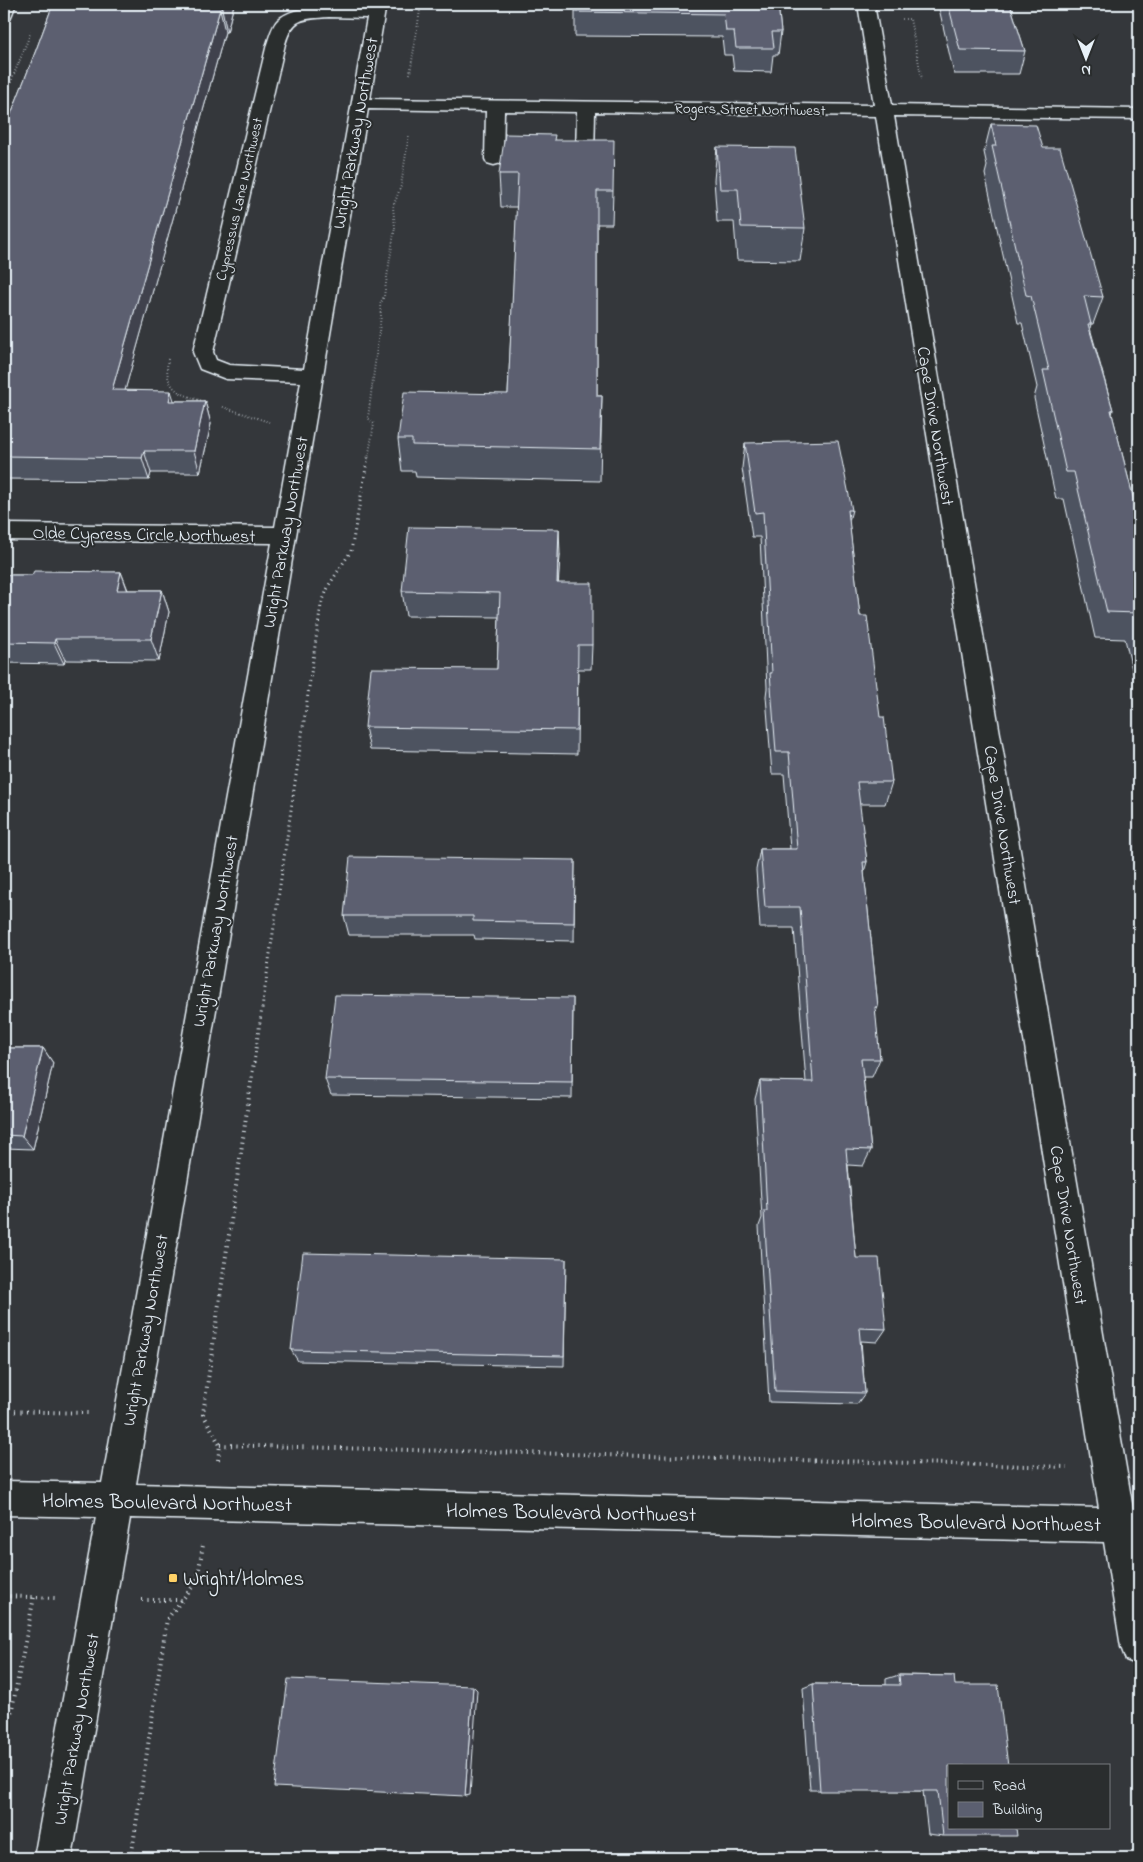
<svg xmlns="http://www.w3.org/2000/svg" width="1143" height="1862" font-family="'Indie Flower',sans-serif">
	<style>
		.lines { fill: none; stroke-linecap: round; stroke-linejoin: round }
		.minor-casing { stroke: #e8f1f8; stroke-width: 3 }
		.path-far2 { stroke: #e8f1f8; stroke-width: 2; stroke-dasharray: 0.5 2.5; stroke-linecap: butt }
		.path-far1 { stroke: #e8f1f8; stroke-width: 3; stroke-dasharray: 1 4; stroke-linecap: butt }
		.path { stroke: #e8f1f8; stroke-width: 4; stroke-dasharray: 1 4.5; stroke-linecap: butt }
		.minor { fill: #2a2d2e; fill-rule: evenodd }
		.wall { fill: #4e5260; stroke: #e8f1f8 }
		.shaded-wall { fill: #40424e; stroke: #e8f1f8 }
		.building { fill: #5b5f70; stroke: #e8f1f8 }
		.poi-dot { fill: #ffd166; stroke: #2a2d2e; stroke-width: 2 }
		.labels { text-anchor: middle; stroke-width: 4; stroke-linejoin: round; paint-order: stroke }
		.far-street-label { font-size: 15px; fill: #e8f1f8; stroke: #2a2d2e }
		.street-label { font-size: 18px; fill: #e8f1f8; stroke: #2a2d2e }
		.near-street-label { font-size: 21px; fill: #e8f1f8; stroke: #2a2d2e }
		.near-poi-label { font-size: 21px; fill: #e8f1f8; stroke: #2a2d2e; text-anchor: start }
	</style>
	<rect width="100%" height="100%" fill="#34373b"/>
	<filter id="ink" filterUnits="userSpaceOnUse"><feTurbulence type="fractalNoise" baseFrequency=".02" numOctaves="2"/><feDisplacementMap in="SourceGraphic" scale="10" xChannelSelector="R" yChannelSelector="G"/><feConvolveMatrix kernelMatrix="1 2 1 2 8 2 1 2 1" color-interpolation-filters="sRGB"/></filter>
	<g filter="url(#ink)">
		<g class="lines">
			<g class="minor-casing">
				<g id="minor">
					<path d="M4,4H16L10,19L4,20Z"/>
					<path d="M370,4H386L370,99L874,105L858,4H874L892,105L1139,109V119L894,116L1133,1509H1139V1665L1126,1660L1121,1647L1104,1542L130,1518L72,1858H34L96,1517L4,1515V1481L102,1483L272,543L4,540V524L275,527L301,382L226,379L200,369L193,352L267,44C270,36 272,25 279,19C299,2 344,7 369,8ZM329,17L367,18L304,369L229,365L216,360L213,352L285,44C293,17 303,19 329,17ZM368,109L486,111L485,159L487,163L494,165L501,163L503,159L504,111L577,112L576,158L578,162L585,164L592,162L594,158L595,112L876,116L1099,1508L136,1484Z"/>
				</g>
			</g>
			<g class="path-far2">
				<path d="M902,19H910L922,79"/>
				<path d="M410,74L421,4"/>
				<path d="M4,99L31,32"/>
				<path d="M168,359C163,390 181,395 207,402"/>
				<path d="M223,407L269,422"/>
				<path d="M368,459L374,424L368,418L381,316L380,305L384,296L395,227L393,207L401,186L409,134"/>
			</g>
			<path class="path-far1" d="M254,1063L321,605L329,585L351,551L368,457"/>
			<g class="path">
				<path d="M4,1411L88,1413"/>
				<path d="M220,1445L1067,1467"/>
				<path d="M218,1460L220,1445L203,1414L254,1062"/>
				<path d="M4,1596L56,1598"/>
				<path d="M142,1600H182"/>
				<path d="M4,1750L34,1597"/>
				<path d="M131,1858L167,1619L197,1581L203,1545"/>
			</g>
			<use href="#minor" class="minor"/>
		</g>
		<g class="wall">
			<path d="M53,4H234L227,32H225L125,390L174,401H205L211,424L200,473H151L149,480L4,479V132L36,50Z"/>
			<path d="M778,4L781,32L778,55H773L771,72L734,71L732,55H724L722,37L575,36V12Z"/>
			<path d="M938,4H1010L1025,51L1019,74H954Z"/>
			<path d="M991,124L1043,148L1103,297L1093,324H1091L1090,328L1113,410L1112,414L1139,520V700L1125,639L1095,638L1064,499H1056L1034,398L1037,387L1022,323H1018L985,174L987,166L984,152Z"/>
			<path d="M555,140L613,191L612,224H597V396H602L600,481L416,477L415,471H402L398,439L508,394L517,207H501L499,174Z"/>
			<path d="M717,147L805,228L800,261L737,260L734,222H717L714,180Z"/>
			<path d="M745,443L852,510L849,521L860,616L892,782L885,804H859L867,862L864,872L878,1007L875,1014L880,1059L872,1077H863L871,1150L863,1166L848,1165L856,1258L886,1329L877,1342L861,1341L865,1393L857,1404L769,1402L759,1226L762,1218L755,1099L760,1081L806,1082L794,928H760L756,870L760,849H790L784,774H772L766,696L767,688L760,537H752L742,468Z"/>
			<path d="M560,554L558,583L592,645L591,669H578L577,754L370,750L365,727L497,669L499,617L406,616L402,591Z"/>
			<path d="M121,572L128,590H162L169,612L159,661L65,660L64,664L4,663V575H32Z"/>
			<path d="M575,860L574,941L475,939L474,935H349L344,916Z"/>
			<path d="M573,998L572,1098L331,1095L325,1079Z"/>
			<path d="M4,1048H43L53,1063L33,1149L4,1148Z"/>
			<path d="M566,1259L564,1366L298,1361L291,1350Z"/>
			<path d="M899,1675L954,1676L943,1836L928,1834L923,1791L810,1790L803,1688L813,1684L886,1685V1679Z"/>
		</g>
		<g class="shaded-wall">
			<path d="M224,4H234L227,32L222,9Z"/>
			<path d="M220,9L225,32L119,412L112,390Z"/>
			<path d="M171,391L178,413L169,401Z"/>
			<path d="M205,401L211,424L200,473L194,451Z"/>
			<path d="M144,451L151,473L149,480L142,458Z"/>
			<path d="M559,529L560,554L557,608V583Z"/>
			<path d="M121,572L129,594L117,590Z"/>
			<path d="M162,590L169,612L159,661L151,639Z"/>
			<path d="M55,639L65,660L64,664L54,643Z"/>
			<path d="M43,1048L53,1063L33,1149L22,1136Z"/>
			<path d="M473,1686L477,1690L470,1795L465,1796Z"/>
		</g>
		<g class="building">
			<path d="M53,4H224L222,9H220L112,390L171,391L169,401H205L194,451H144L142,458L4,456V132L36,50Z"/>
			<path d="M575,4H778L781,32H772L774,48H736L734,31H726L724,14L575,12Z"/>
			<path d="M948,4H1010L1025,51L960,50Z"/>
			<path d="M991,124L1036,125L1043,148H1060L1103,297L1084,296L1091,324H1088L1113,410H1111L1139,520V620L1138,613L1107,612L1074,472H1066L1043,370H1049L1031,296L1026,295L992,146H996Z"/>
			<path d="M505,134L555,135L554,140H614L613,191H597V396H602L600,449L412,445V439H398L404,392L508,394L518,174H499Z"/>
			<path d="M717,147L795,148L805,228L741,227L738,189H720Z"/>
			<path d="M838,441L852,510H848L860,616H867L880,717H884L892,782H857L867,862H863L878,1007H875L880,1059H861L871,1150L846,1149L856,1258H879L886,1329L859,1328L865,1393L775,1391L764,1211H767L760,1081L813,1082L800,907H765L760,849H797L789,752H776L770,673H772L763,512L755,513L745,443Z"/>
			<path d="M409,527L559,529L557,583H592V645H578L577,730L365,727L371,668L497,669L500,593L402,591Z"/>
			<path d="M34,571L121,572L117,590H162L151,639H55L54,643L4,642V575H32Z"/>
			<path d="M350,857L575,860L574,923L473,921V916H344Z"/>
			<path d="M335,995L573,998L572,1082L325,1079Z"/>
			<path d="M4,1048H43L22,1136L4,1135Z"/>
			<path d="M303,1253L566,1259L564,1356L291,1350Z"/>
			<path d="M899,1675L954,1676L955,1685H998L1008,1766H949V1828H1016L1017,1836H943L938,1791H820L813,1684L900,1685Z"/>
			<path d="M288,1679L473,1686L465,1796L274,1787Z"/>
		</g>
	</g>
	<rect class="poi-dot" x="168" y="1573" width="10" height="10" rx="2.5"/>
	<g class="labels">
		<g class="far-street-label">
			<text transform="translate(750 109) rotate(1)" y="5">Rogers Street Northwest</text>
			<text transform="translate(239 199) rotate(-77)" y="5">Cypressus Lane Northwest</text>
		</g>
		<g class="street-label">
			<text transform="translate(355 133) rotate(-80)" y="6">Wright Parkway Northwest</text>
			<text transform="translate(936 426) rotate(81)" y="6">Cape Drive Northwest</text>
			<text transform="translate(285 532) rotate(-80)" y="6">Wright Parkway Northwest</text>
			<text transform="translate(144 534) rotate(1)" y="6">Olde Cypress Circle Northwest</text>
			<text transform="translate(1003 825) rotate(81)" y="6">Cape Drive Northwest</text>
			<text transform="translate(215 931) rotate(-80)" y="6">Wright Parkway Northwest</text>
			<text transform="translate(1069 1225) rotate(81)" y="6">Cape Drive Northwest</text>
			<text transform="translate(145 1330) rotate(-80)" y="6">Wright Parkway Northwest</text>
			<text transform="translate(76 1729) rotate(-80)" y="6">Wright Parkway Northwest</text>
		</g>
		<g class="near-street-label">
			<text transform="translate(167 1502) rotate(1)" y="7">Holmes Boulevard Northwest</text>
			<text transform="translate(571 1512) rotate(1)" y="7">Holmes Boulevard Northwest</text>
			<text transform="translate(976 1522) rotate(1)" y="7">Holmes Boulevard Northwest</text>
		</g>
		<g class="near-poi-label">
			<text x="183" y="1585">Wright/Holmes</text>
		</g>
	</g>
	<rect width="1143" height="1862" fill="none" stroke="#2a2d2e" stroke-width="20"/>
	<rect x="10" y="10" width="1123" height="1842" fill="none" stroke="#e8f1f8" stroke-width="2" filter="url(#ink)"/>
	<rect x="948" y="1764" width="162" height="65" fill="#2a2d2e" stroke="#767b7f"/>
	<rect x="958" y="1781" width="25" height="8" fill="#2a2d2e" stroke="#767b7f"/>
	<text x="993" y="1790" font-size="15" fill="#e8f1f8">Road</text>
	<rect x="958" y="1802" width="25" height="15" fill="#5b5f70" stroke="#767b7f"/>
	<text x="993" y="1814" font-size="15" fill="#e8f1f8">Building</text>
	<g transform="translate(1086 58) rotate(180)" stroke="#2a2d2e" stroke-width="4" paint-order="stroke">
	<path d="M0-4L9 19L0 12L-9 19Z" fill="#e8f1f8"/>
	<text y="-8" font-size="14" font-weight="bold" text-anchor="middle" fill="#e8f1f8">N</text>
	</g>
</svg>
